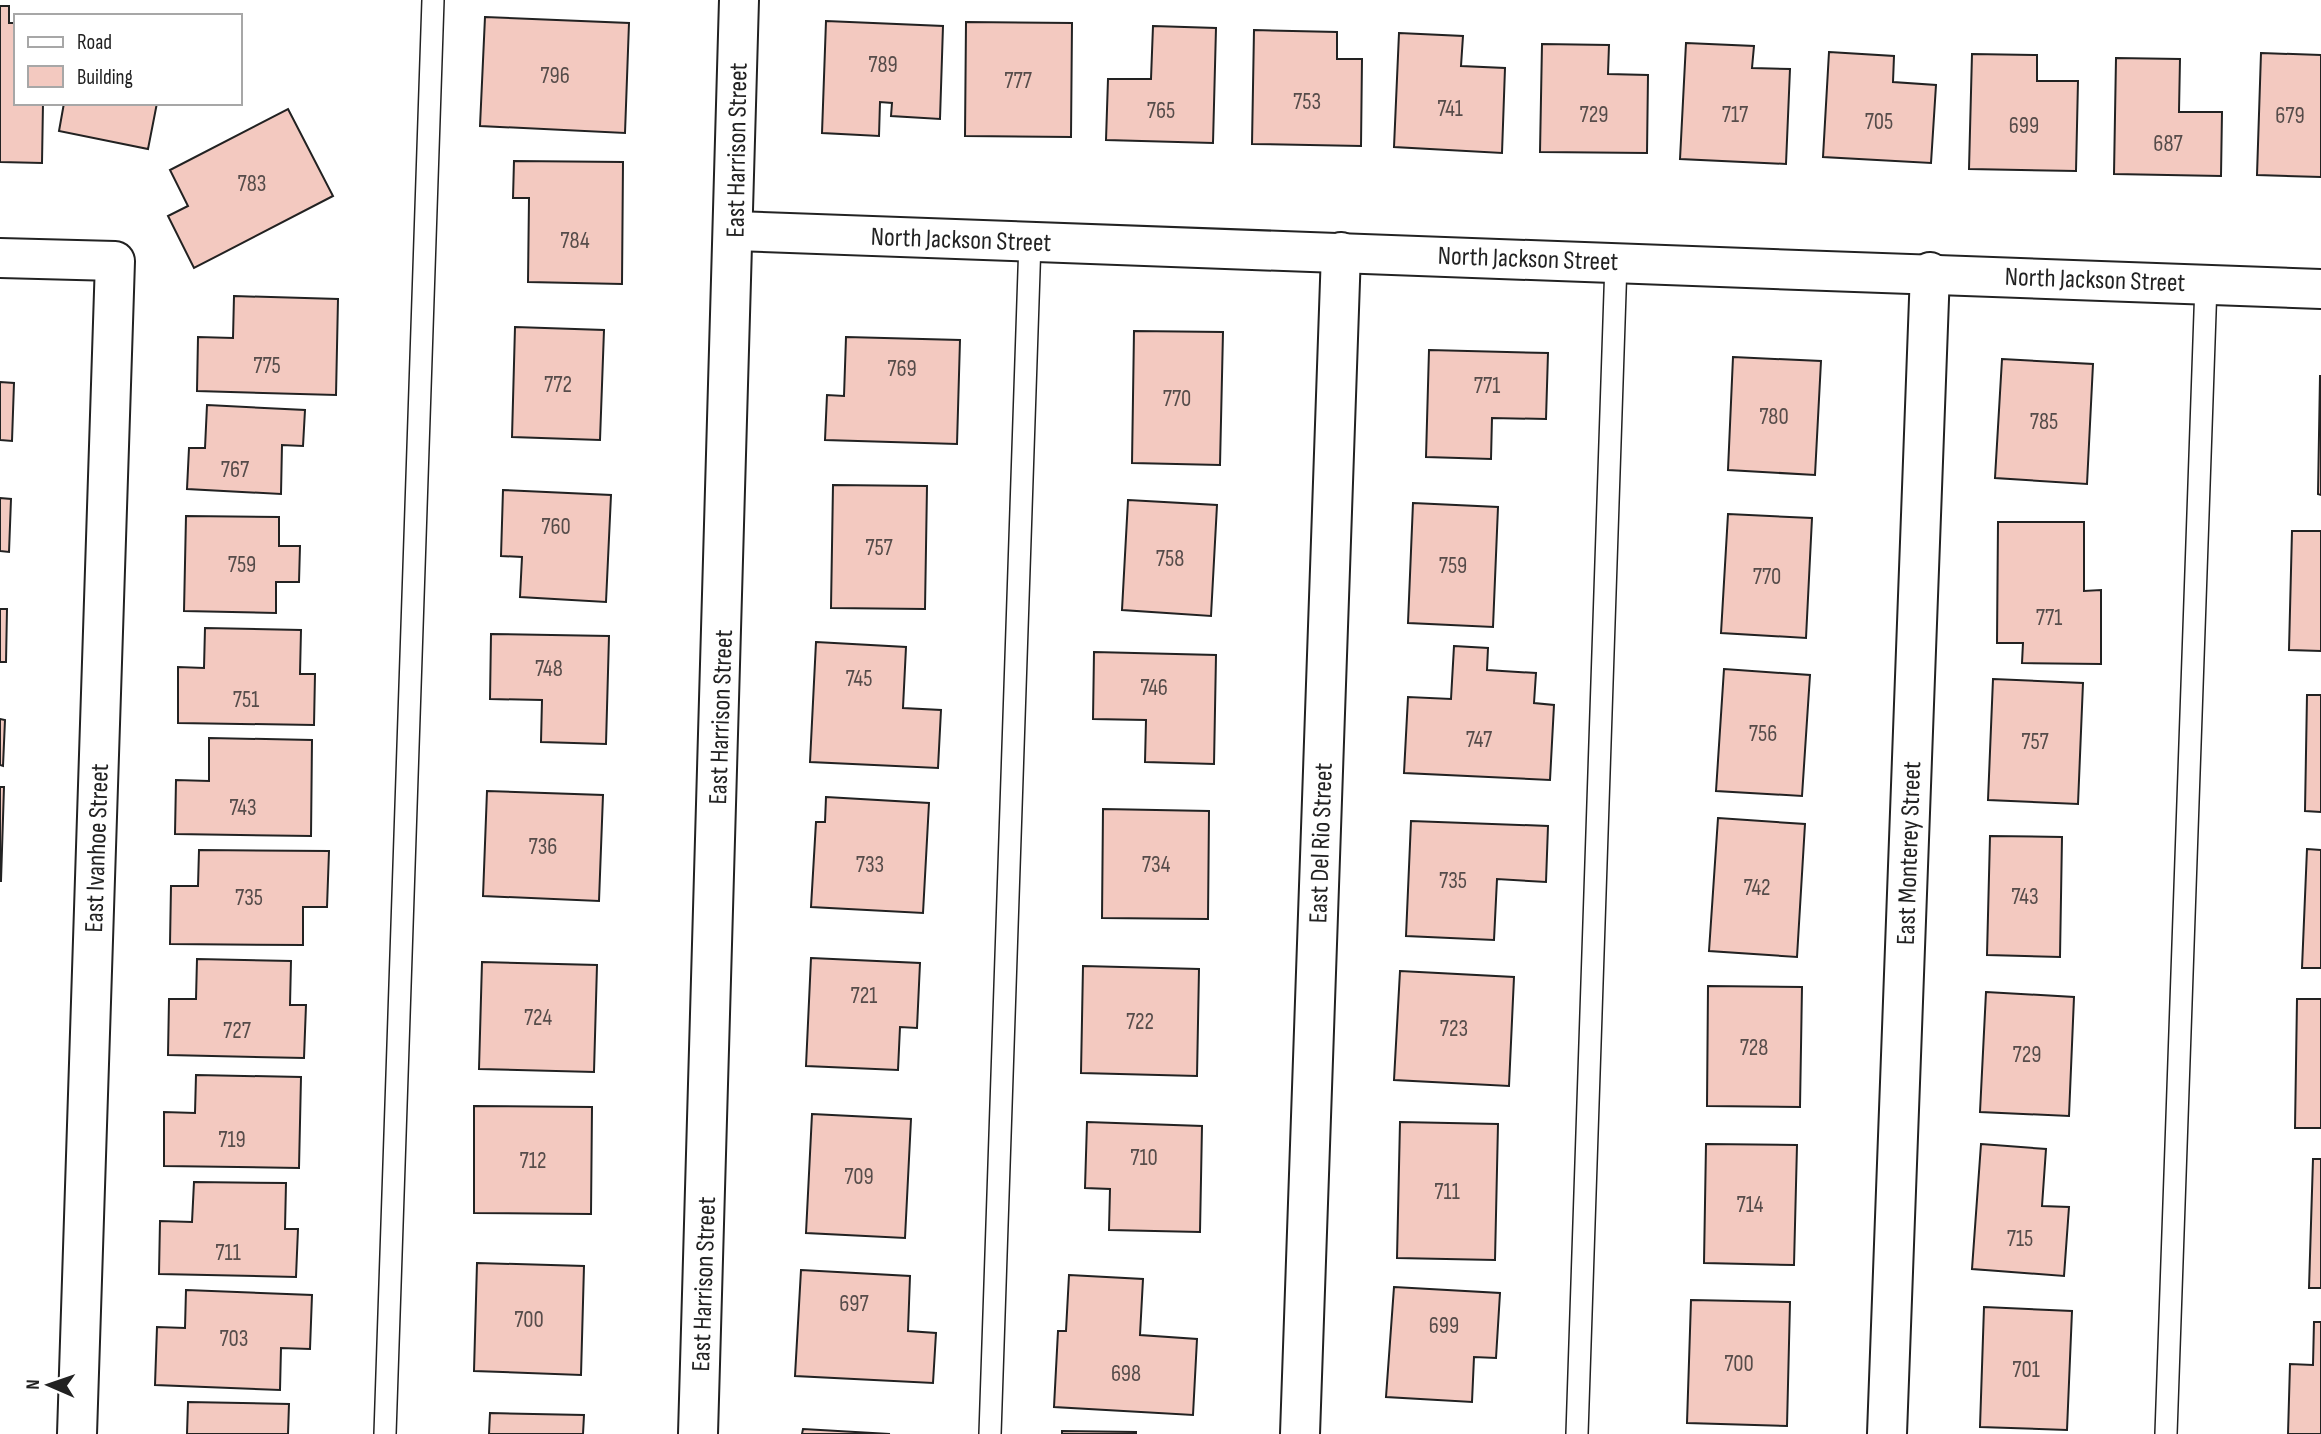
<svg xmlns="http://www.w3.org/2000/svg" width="2321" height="1434" font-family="'Sofia Sans Condensed',sans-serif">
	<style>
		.building { fill: #f3c9c0; stroke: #222; stroke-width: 2 }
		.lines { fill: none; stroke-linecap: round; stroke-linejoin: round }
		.service-casing { stroke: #222; stroke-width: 24 }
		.minor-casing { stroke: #222; stroke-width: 42 }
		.service { stroke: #fff; stroke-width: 21 }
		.minor { stroke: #fff; stroke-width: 38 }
		.labels { text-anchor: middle; stroke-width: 5; stroke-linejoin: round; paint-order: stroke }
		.number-label { font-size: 23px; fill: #564c4a }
		.street-label { font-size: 26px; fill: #222; stroke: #fff }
	</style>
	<rect width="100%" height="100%" fill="#fff"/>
	<g class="building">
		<path d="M0,6H9V23H16V103H43L42,163L0,162Z"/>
		<path d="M485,17L629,23L625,133L480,126Z"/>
		<path d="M826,21L943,26L940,119L891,116L892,103L880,102L879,136L822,133Z"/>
		<path d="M966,22L1072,23L1071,137L965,136Z"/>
		<path d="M1153,26L1216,28L1213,143L1106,140L1108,79H1151Z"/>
		<path d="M1254,30L1337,32V59H1362L1361,146L1252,144Z"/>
		<path d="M1399,33L1463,36L1461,66L1505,68L1502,153L1394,147Z"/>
		<path d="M1686,43L1754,46L1752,68L1790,69L1786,164L1680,159Z"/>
		<path d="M1542,44L1609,45L1608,74L1648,75L1647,153L1540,152Z"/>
		<path d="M1829,52L1894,56L1893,82L1936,85L1931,163L1823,157Z"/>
		<path d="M2261,53L2321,55V177L2257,175Z"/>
		<path d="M1972,54L2037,55V81H2078L2076,171L1969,169Z"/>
		<path d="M2116,58L2180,59L2179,112H2222L2221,176L2114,174Z"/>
		<path d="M64,103H157L148,149L59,131Z"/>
		<path d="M288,109L333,196L194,268L168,216L188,206L170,170Z"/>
		<path d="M514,161L623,162L622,284L528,282L529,198H513Z"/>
		<path d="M234,296L338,299L336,395L197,391L198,337L233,338Z"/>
		<path d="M515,327L604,330L600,440L512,437Z"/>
		<path d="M1134,331L1223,332L1220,465L1132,463Z"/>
		<path d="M846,337L960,340L957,444L825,440L827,395L844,396Z"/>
		<path d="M1429,350L1548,353L1546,419L1492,418L1491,459L1426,457Z"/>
		<path d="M1733,357L1821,361L1815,475L1728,470Z"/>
		<path d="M2002,359L2093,364L2087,484L1995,478Z"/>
		<path d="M2320,376H2321V495L2318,494Z"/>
		<path d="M0,382L14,383L12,441L0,440Z"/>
		<path d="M207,405L305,410L303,446L282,445L281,494L187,489L189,448H205Z"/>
		<path d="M833,485L927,486L925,609L831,608Z"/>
		<path d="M503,490L611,495L606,602L520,597L522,557L501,556Z"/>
		<path d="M0,498L11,499L9,552L0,551Z"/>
		<path d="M1128,500L1217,505L1211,616L1122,610Z"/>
		<path d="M1413,503L1498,507L1493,627L1408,623Z"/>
		<path d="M1728,514L1812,518L1806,638L1721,633Z"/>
		<path d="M186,516L279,517V546H300L299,582H276V613L184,611Z"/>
		<path d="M1998,522H2084V591L2101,590V664L2022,663L2023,643H1997Z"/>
		<path d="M2292,531H2321V651L2289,650Z"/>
		<path d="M0,609H7L6,662H0Z"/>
		<path d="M205,628L301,630L300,674H315L314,725L178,723V667L204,668Z"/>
		<path d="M491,634L609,636L606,744L541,742L542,700L490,699Z"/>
		<path d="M816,642L906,647L903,708L941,710L938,768L810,762Z"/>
		<path d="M1454,646L1488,648L1487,670L1536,673L1534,703L1554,705L1550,780L1404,773L1408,697L1451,699Z"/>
		<path d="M1094,652L1216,655L1214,764L1145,762L1146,720L1093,719Z"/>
		<path d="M1724,669L1810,675L1802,796L1716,791Z"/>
		<path d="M1993,679L2083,683L2078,804L1988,800Z"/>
		<path d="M2307,695H2321V812L2305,811Z"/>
		<path d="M0,719L5,720L3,766L0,765Z"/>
		<path d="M209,738L312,740L311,836L175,834L176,780L209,781Z"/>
		<path d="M0,787H4L1,881H0Z"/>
		<path d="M487,791L603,795L599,901L483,896Z"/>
		<path d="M826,797L929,803L923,913L811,907L816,822H825Z"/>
		<path d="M1103,809L1209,811L1208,919L1102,918Z"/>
		<path d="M1718,818L1805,824L1797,957L1709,951Z"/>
		<path d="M1411,821L1548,826L1546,882L1497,879L1494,940L1406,936Z"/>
		<path d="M1990,836L2062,837L2060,957L1987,955Z"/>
		<path d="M2307,849L2321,850V968H2302Z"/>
		<path d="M199,850L329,851L327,907H303V945L170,944L171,886H198Z"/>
		<path d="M811,958L920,963L917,1028L900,1027L898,1070L806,1066Z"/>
		<path d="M197,959L291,961L290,1005H306L304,1058L168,1055L169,999H196Z"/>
		<path d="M482,962L597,965L594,1072L479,1069Z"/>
		<path d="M1083,966L1199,969L1197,1076L1081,1073Z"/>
		<path d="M1400,971L1514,977L1509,1086L1394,1080Z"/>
		<path d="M1708,986L1802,987L1800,1107L1707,1106Z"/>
		<path d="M1986,992L2074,997L2069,1116L1980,1112Z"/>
		<path d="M2297,999H2321V1128H2295Z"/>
		<path d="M196,1075L301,1077L299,1168L164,1166V1112L195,1113Z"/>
		<path d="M474,1106L592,1107L591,1214L474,1213Z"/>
		<path d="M812,1114L911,1119L905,1238L806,1233Z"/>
		<path d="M1087,1122L1202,1126L1200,1232L1109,1230L1110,1189L1085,1188Z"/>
		<path d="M1400,1122L1498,1124L1495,1260L1397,1258Z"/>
		<path d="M1706,1144L1797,1145L1794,1265L1704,1263Z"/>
		<path d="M1981,1144L2046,1149L2042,1206L2069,1207L2064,1276L1972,1269Z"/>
		<path d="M2313,1159H2321V1288H2309Z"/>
		<path d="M194,1182L286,1183L285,1229H298L296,1277L159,1274L160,1221L192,1222Z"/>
		<path d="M477,1263L584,1266L581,1375L474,1371Z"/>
		<path d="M801,1270L910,1276L908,1331L936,1333L933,1383L795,1376Z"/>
		<path d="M1069,1275L1143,1279L1140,1335L1197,1339L1193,1415L1054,1407L1058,1331H1066Z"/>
		<path d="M1394,1287L1500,1293L1496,1358L1474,1357L1472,1402L1386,1397Z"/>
		<path d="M186,1290L312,1295L310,1349L281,1348L280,1390L155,1385L157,1327L185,1328Z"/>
		<path d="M1691,1300L1790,1302L1787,1426L1687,1423Z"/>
		<path d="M1984,1307L2072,1311L2067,1430L1980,1427Z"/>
		<path d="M2314,1322H2321V1434H2288L2290,1364L2313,1365Z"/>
		<path d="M188,1402L289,1404L288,1434H187Z"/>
		<path d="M490,1413L584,1415L583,1434H489Z"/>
		<path d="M803,1429L890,1434H802Z"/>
		<path d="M1062,1431L1136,1432V1434H1062Z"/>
	</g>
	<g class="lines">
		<g class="service-casing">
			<g id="service">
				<path d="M385,1434L433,0"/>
				<path d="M990,1434L1030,241"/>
				<path d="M1577,1434L1616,262"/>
				<path d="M2166,1434L2206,284"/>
			</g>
		</g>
		<g class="minor-casing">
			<g id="minor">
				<path d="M735,231L2321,289"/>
				<path d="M0,258L115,261L77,1434"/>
				<path d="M698,1434L739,0"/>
				<path d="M1300,1434L1341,252"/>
				<path d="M1887,1434L1930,272"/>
			</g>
		</g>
		<use href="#service" class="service"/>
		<use href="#minor" class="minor"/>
	</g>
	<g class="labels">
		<g class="number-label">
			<text x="883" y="72">789</text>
			<text x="555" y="83">796</text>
			<text x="1018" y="88">777</text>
			<text x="1307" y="109">753</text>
			<text x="1450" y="116">741</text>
			<text x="1161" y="118">765</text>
			<text x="1594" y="122">729</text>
			<text x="1735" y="122">717</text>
			<text x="2290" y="123">679</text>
			<text x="1879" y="129">705</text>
			<text x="2024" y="133">699</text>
			<text x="2168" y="151">687</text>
			<text x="252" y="191">783</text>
			<text x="575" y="248">784</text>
			<text x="267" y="373">775</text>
			<text x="902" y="376">769</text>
			<text x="558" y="392">772</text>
			<text x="1487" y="393">771</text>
			<text x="1177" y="406">770</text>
			<text x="1774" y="424">780</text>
			<text x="2044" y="429">785</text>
			<text x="235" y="477">767</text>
			<text x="556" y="534">760</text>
			<text x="879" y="555">757</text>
			<text x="1170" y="566">758</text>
			<text x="242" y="572">759</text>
			<text x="1453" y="573">759</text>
			<text x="1767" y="584">770</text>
			<text x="2049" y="625">771</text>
			<text x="549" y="676">748</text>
			<text x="859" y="686">745</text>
			<text x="1154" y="695">746</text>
			<text x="246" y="707">751</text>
			<text x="1763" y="741">756</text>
			<text x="1479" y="747">747</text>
			<text x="2035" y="749">757</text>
			<text x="243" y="815">743</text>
			<text x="543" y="854">736</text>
			<text x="870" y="872">733</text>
			<text x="1156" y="872">734</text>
			<text x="1453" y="888">735</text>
			<text x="1757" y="895">742</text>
			<text x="2025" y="904">743</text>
			<text x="249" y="905">735</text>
			<text x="864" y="1003">721</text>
			<text x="538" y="1025">724</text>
			<text x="1140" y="1029">722</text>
			<text x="1454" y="1036">723</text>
			<text x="237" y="1038">727</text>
			<text x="1754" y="1055">728</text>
			<text x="2027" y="1062">729</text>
			<text x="232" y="1147">719</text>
			<text x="1144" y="1165">710</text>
			<text x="533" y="1168">712</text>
			<text x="859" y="1184">709</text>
			<text x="1447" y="1199">711</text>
			<text x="1750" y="1212">714</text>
			<text x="2020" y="1246">715</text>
			<text x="228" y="1260">711</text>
			<text x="854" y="1311">697</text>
			<text x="529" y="1327">700</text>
			<text x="1444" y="1333">699</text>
			<text x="234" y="1346">703</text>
			<text x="1739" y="1371">700</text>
			<text x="2026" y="1377">701</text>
			<text x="1126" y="1381">698</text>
		</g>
		<g class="street-label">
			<text transform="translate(736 150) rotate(-89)" y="9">East Harrison Street</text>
			<text transform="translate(961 239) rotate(2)" y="9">North Jackson Street</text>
			<text transform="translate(1528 258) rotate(2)" y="9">North Jackson Street</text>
			<text transform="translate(2095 279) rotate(2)" y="9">North Jackson Street</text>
			<text transform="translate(720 717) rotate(-88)" y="9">East Harrison Street</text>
			<text transform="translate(1320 843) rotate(-88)" y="9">East Del Rio Street</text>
			<text transform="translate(96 848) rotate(-88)" y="9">East Ivanhoe Street</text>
			<text transform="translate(1908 853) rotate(-88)" y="9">East Monterey Street</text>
			<text transform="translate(703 1284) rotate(-88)" y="9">East Harrison Street</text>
		</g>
	</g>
	<rect x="14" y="14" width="228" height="91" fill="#ffffff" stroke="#a7a7a7" stroke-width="2"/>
	<rect x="28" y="37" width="35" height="10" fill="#ffffff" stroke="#a7a7a7" stroke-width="2"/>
	<text x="77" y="49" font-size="21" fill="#222222">Road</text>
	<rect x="28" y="66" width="35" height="21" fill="#f3c9c0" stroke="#a7a7a7" stroke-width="2"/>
	<text x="77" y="84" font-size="21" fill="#222222">Building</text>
	<g transform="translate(49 1385) rotate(272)" stroke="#ffffff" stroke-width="5" paint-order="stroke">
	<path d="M0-5L12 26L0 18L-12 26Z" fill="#222222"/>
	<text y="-10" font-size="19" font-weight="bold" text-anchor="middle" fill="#222222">N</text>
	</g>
</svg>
